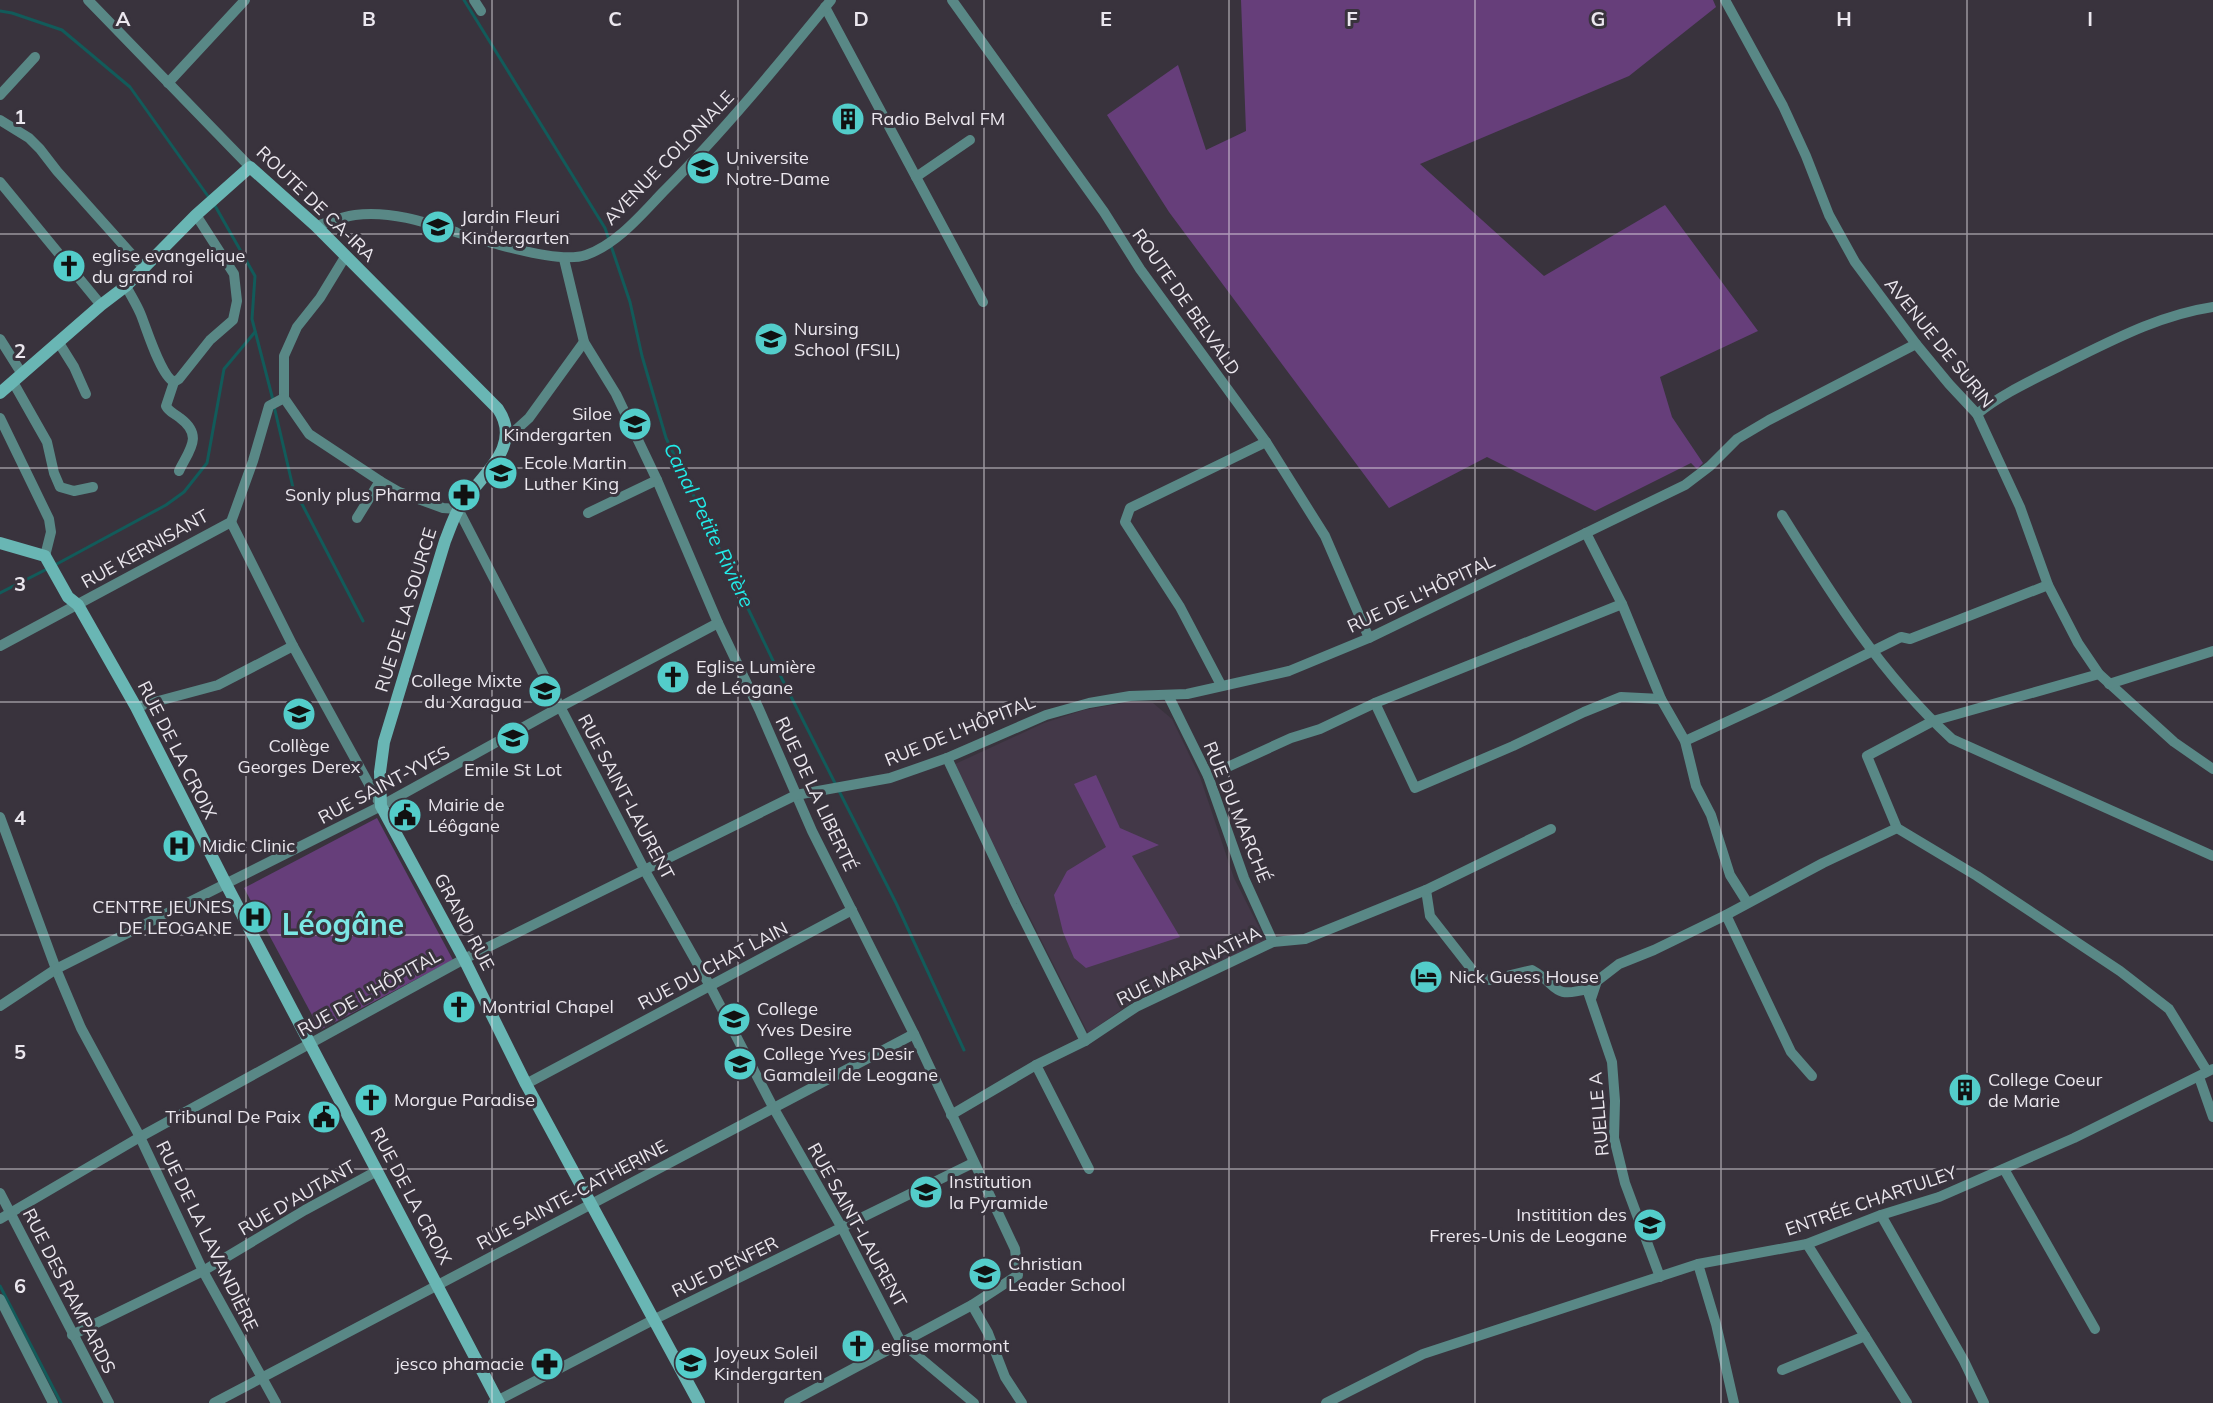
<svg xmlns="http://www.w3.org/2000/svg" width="2213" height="1403" font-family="Mulish,sans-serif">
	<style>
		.built { fill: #433848 }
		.green { fill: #663e7a }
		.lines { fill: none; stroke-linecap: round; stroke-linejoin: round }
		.stream { stroke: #125b5a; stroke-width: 3 }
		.street { stroke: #598886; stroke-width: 10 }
		.secondary { stroke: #69b6b4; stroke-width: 12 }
		.grid { fill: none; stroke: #ebe7ee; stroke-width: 1.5; stroke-opacity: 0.55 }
		.labels { text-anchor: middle; stroke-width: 6; stroke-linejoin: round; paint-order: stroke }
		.poi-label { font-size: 18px; fill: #ebe7ee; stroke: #39333d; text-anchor: start }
		.street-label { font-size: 18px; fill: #ebe7ee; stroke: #39333d }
		.water-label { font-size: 20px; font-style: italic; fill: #21ece9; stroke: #39333d }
		.town-label { font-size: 30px; font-weight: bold; fill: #7be7e4; stroke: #39333d }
		.grid-label { font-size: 20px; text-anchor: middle; font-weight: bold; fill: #ebe7ee; stroke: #39333d; stroke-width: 6; stroke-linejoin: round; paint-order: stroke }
	</style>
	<rect width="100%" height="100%" fill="#39333d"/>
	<path class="built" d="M1129,702L1153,703L1172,719L1200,777L1234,878L1267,943L1134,1001L1088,1033L953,765L1044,723L1084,710Z"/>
	<g class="green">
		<path d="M1241,0H1713L1716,7L1629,76L1420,164L1544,276L1665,205L1758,331L1660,377L1672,417L1703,463L1697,469L1691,463L1595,511L1487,457L1389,508L1169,212L1107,115L1178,65L1206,150L1246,131Z"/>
		<path d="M1096,775L1120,828L1159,845L1132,856L1180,937L1086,968L1074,958L1063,932L1054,895L1067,871L1106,847L1074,784Z"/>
		<path d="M377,818L453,960L320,1030L244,888Z"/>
	</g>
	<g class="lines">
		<g class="stream">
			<path d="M464,0L605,228L630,302L642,356L666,438L779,673L896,903L964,1050"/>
			<path d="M0,11L12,13L62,30L130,87L210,199"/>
			<path d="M214,204L255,276L252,319L273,400"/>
			<path d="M274,406L295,496L302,504L363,621"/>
			<path d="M55,565L166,505L184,492L207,463L224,369L255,332"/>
			<path d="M0,593L49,568"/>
			<path d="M0,1286L61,1403"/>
		</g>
		<g class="street">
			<path d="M88,0L250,167"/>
			<path d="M474,0L481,11"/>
			<path d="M952,0L1104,212L1140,269L1266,442L1325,536L1369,638"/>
			<path d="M1725,0L1783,106L1806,156L1829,215L1855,262L1916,344L1949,384L1977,414L2020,507L2048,585L2078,643L2099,674L2174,742L2213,769"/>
			<path d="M825,7L983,302"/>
			<path d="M168,83L245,0"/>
			<path d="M0,95L35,57"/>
			<path d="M0,120L29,138L40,149L57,171L143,267"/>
			<path d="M916,177L970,140"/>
			<path d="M0,182L101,305"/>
			<path d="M316,226C329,222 341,217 355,215C400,209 445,230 488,242C513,248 562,263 586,255C617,244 641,215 663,192C723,132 777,66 831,0"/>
			<path d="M345,257L320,298L297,327L284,356V398L309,434L380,481L399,492L443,508L458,509L644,869L710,986L773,1107L842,1228L901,1342L974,1403"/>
			<path d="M564,259L584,342L616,394L657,480L718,623L759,709L812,831L914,1034L1015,1249L1018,1275L972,1305L789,1403"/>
			<path d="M126,286C131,296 137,305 141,315C147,330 161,376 174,382"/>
			<path d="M0,339L22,374"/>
			<path d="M59,343L74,367L86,394"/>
			<path d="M13,382L47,442L54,473L60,487L74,491L93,487"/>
			<path d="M1977,414C2003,393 2033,380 2062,365C2111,341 2159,315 2213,307"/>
			<path d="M0,418L49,519L51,532L45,556"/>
			<path d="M507,438L529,418L584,342"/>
			<path d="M179,471C189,450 204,436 180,418C174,413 169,412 166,406L174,382L179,379L210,340L233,320L237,301L234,274L196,215"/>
			<path d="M588,513L657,480"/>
			<path d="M1782,515C1833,597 1881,674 1952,739L2213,856"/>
			<path d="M357,518L380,481"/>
			<path d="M231,522L293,646L381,806"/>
			<path d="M1586,533L1622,604"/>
			<path d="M0,646L231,522L253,461L269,406L284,398"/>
			<path d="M2099,674L1933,721L1867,756L1897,828L1977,876L2120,971L2169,1009L2207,1071"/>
			<path d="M2109,684L2213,651"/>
			<path d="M1221,685L1180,607L1125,522L1130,508L1266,442"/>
			<path d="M1168,695L1208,776L1244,878L1273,942"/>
			<path d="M1375,703L1415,788L1513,746L1584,712L1621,697L1661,699"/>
			<path d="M136,707L218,685L293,646"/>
			<path d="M1685,741L1774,700L1901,637L1910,639L2048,585"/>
			<path d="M947,758L1016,904L1085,1041"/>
			<path d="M1208,776L1291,738L1320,729L1375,703L1622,604L1661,699L1685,741L1696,786L1711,815L1730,875L1747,902"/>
			<path d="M0,817L56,969L81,1028L140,1137L203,1271L276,1403"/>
			<path d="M1426,890L1430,916L1477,976L1490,980L1532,970C1559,985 1551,999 1587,989L1612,1062L1615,1101L1614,1138L1625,1183L1660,1277"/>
			<path d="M1726,915L1791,1052L1812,1076"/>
			<path d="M1591,999L1597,981L1619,964L1654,950L1726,915L1823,863L1897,828"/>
			<path d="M0,1006L56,969L381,806L560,707L718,623"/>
			<path d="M1036,1065L1089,1169"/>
			<path d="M2199,1077L2213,1117"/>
			<path d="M526,1084L852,910"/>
			<path d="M951,1115L1036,1065L1085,1041L1136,1007L1273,942L1305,939L1426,890L1551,829"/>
			<path d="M2004,1169L2095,1329"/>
			<path d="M0,1193L109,1403"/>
			<path d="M1881,1215L1964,1361L1984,1403"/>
			<path d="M0,1219L140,1137L464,959L796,795L890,778L947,758L1046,715L1089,703L1130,696L1187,694L1289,671L1369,638L1685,485L1710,466L1737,439L1769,420L1916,344"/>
			<path d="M1807,1244L1907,1403"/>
			<path d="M1698,1264L1716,1324L1734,1403"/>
			<path d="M0,1299L53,1403"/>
			<path d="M972,1305L988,1333L1005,1377L1022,1403"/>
			<path d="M72,1335L203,1271L305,1210L377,1171"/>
			<path d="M1782,1370L1865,1336"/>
			<path d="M214,1403L914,1034"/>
			<path d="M493,1403L653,1320L973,1163"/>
			<path d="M1326,1403L1423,1354L1698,1264L1807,1244L1881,1215L1939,1197L2074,1138L2213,1069"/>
		</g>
		<g class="secondary">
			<path d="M0,393L101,305L126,286L196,215L250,167L316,226L498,409C525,449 476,478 458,510C453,519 449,531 445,541L384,742L380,772L381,806L464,959L526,1084L699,1403"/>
			<path d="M0,543L45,556L68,597L78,605L136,707L227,886L499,1403"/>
		</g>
	</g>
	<path class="grid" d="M246,0V1403M492,0V1403M738,0V1403M984,0V1403M1229,0V1403M1475,0V1403M1721,0V1403M1967,0V1403M0,234H2213M0,468H2213M0,702H2213M0,935H2213M0,1169H2213"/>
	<defs>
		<g id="building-disc" transform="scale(1.725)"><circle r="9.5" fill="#53cdca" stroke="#39333d"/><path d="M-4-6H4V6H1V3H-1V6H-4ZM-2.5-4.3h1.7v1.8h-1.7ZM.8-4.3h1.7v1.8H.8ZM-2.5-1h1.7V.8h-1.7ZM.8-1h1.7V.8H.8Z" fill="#111"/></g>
		<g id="university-disc" transform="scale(1.725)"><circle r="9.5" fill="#53cdca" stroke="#39333d"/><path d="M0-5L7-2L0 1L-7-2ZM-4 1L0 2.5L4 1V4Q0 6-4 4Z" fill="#111"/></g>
		<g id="school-disc" transform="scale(1.725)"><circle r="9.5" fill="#53cdca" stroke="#39333d"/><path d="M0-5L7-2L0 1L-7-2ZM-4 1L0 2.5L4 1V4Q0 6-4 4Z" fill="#111"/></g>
		<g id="church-disc" transform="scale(1.725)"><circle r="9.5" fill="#53cdca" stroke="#39333d"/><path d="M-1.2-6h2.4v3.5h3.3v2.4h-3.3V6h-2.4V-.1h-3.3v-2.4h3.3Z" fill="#111"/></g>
		<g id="pharmacy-disc" transform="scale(1.725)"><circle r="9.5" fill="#53cdca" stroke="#39333d"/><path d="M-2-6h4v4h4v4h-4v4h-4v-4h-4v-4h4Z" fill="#111"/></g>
		<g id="civic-disc" transform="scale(1.725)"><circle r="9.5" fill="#53cdca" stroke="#39333d"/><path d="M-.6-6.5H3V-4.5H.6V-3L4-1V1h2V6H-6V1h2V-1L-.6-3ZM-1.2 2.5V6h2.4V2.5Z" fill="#111"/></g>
		<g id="hospital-disc" transform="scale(1.725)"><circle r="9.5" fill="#53cdca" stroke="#39333d"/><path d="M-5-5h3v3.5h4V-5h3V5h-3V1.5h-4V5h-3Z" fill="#111"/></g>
		<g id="hotel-disc" transform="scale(1.725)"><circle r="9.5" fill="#53cdca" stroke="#39333d"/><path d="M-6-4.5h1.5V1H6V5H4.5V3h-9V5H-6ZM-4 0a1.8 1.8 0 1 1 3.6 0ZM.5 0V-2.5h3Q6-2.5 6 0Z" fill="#111"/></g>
	</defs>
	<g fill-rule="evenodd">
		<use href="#building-disc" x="848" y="119"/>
		<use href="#university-disc" x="703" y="168"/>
		<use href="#school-disc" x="438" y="227"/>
		<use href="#church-disc" x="69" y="266"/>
		<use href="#school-disc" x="771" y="339"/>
		<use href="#school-disc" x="635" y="424"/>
		<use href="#school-disc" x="501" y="473"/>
		<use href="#pharmacy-disc" x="464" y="495"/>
		<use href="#church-disc" x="673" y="677"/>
		<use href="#school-disc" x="545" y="691"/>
		<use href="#school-disc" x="299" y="714"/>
		<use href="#school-disc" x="513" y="738"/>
		<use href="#civic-disc" x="405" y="815"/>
		<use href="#hospital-disc" x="179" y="846"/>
		<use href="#hospital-disc" x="255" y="917"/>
		<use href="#hotel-disc" x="1426" y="977"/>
		<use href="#church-disc" x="459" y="1007"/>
		<use href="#school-disc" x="734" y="1019"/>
		<use href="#school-disc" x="740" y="1064"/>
		<use href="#building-disc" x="1965" y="1090"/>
		<use href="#church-disc" x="371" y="1100"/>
		<use href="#civic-disc" x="324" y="1117"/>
		<use href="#school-disc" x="926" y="1192"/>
		<use href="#school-disc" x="1650" y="1225"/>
		<use href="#school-disc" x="985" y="1274"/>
		<use href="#church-disc" x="858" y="1346"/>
		<use href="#school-disc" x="691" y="1363"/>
		<use href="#pharmacy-disc" x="547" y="1364"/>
	</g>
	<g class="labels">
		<g class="poi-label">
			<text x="871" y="125">Radio Belval FM</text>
			<text x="726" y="164">Universite<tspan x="726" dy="21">Notre-Dame</tspan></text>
			<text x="461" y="223">Jardin Fleuri<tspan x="461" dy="21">Kindergarten</tspan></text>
			<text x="92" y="262">eglise evangelique<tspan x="92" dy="21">du grand roi</tspan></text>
			<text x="794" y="335">Nursing<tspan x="794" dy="21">School (FSIL)</tspan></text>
			<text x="612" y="420" text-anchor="end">Siloe<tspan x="612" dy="21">Kindergarten</tspan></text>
			<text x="524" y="469">Ecole Martin<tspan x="524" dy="21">Luther King</tspan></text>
			<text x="441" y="501" text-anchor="end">Sonly plus Pharma</text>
			<text x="696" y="673">Eglise Lumière<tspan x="696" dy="21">de Léogane</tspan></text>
			<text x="522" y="687" text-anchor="end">College Mixte<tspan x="522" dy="21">du Xaragua</tspan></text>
			<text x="299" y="752" text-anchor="middle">Collège<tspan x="299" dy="21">Georges Derex</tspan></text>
			<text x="513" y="776" text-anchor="middle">Emile St Lot</text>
			<text x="428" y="811">Mairie de<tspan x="428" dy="21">Léôgane</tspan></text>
			<text x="202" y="852">Midic Clinic</text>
			<text x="232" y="913" text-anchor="end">CENTRE JEUNES<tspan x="232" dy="21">DE LEOGANE</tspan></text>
			<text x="1449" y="983">Nick Guess House</text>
			<text x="482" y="1013">Montrial Chapel</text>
			<text x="757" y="1015">College<tspan x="757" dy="21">Yves Desire</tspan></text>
			<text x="763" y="1060">College Yves Desir<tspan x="763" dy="21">Gamaleil de Leogane</tspan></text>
			<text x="1988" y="1086">College Coeur<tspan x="1988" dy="21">de Marie</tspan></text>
			<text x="394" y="1106">Morgue Paradise</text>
			<text x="301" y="1123" text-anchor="end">Tribunal De Paix</text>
			<text x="949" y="1188">Institution<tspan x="949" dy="21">la Pyramide</tspan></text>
			<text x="1627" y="1221" text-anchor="end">Institition des<tspan x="1627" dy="21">Freres-Unis de Leogane</tspan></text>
			<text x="1008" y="1270">Christian<tspan x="1008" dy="21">Leader School</tspan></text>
			<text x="881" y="1352">eglise mormont</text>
			<text x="714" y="1359">Joyeux Soleil<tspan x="714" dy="21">Kindergarten</tspan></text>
			<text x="524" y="1370" text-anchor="end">jesco phamacie</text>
		</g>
		<g class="street-label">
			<text transform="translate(669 158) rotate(-46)" y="6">AVENUE COLONIALE</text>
			<text transform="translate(316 204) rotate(44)" y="6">ROUTE DE CA-IRA</text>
			<text transform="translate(1186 302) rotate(55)" y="6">ROUTE DE BELVALD</text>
			<text transform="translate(1939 343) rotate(51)" y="6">AVENUE DE SURIN</text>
			<text transform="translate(145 549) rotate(-29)" y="6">RUE KERNISANT</text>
			<text transform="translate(1421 594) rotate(-25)" y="6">RUE DE L'HÔPITAL</text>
			<text transform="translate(406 610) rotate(-73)" y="6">RUE DE LA SOURCE</text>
			<text transform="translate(960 731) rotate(-22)" y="6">RUE DE L'HÔPITAL</text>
			<text transform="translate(177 750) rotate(63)" y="6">RUE DE LA CROIX</text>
			<text transform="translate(384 785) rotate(-28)" y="6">RUE SAINT-YVES</text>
			<text transform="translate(816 794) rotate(65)" y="6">RUE DE LA LIBERTÉ</text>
			<text transform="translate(626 797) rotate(62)" y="6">RUE SAINT-LAURENT</text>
			<text transform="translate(1237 812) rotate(68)" y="6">RUE DU MARCHÉ</text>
			<text transform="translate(464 922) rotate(62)" y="6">GRAND RUE</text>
			<text transform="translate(713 966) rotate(-28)" y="6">RUE DU CHAT LAIN</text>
			<text transform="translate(1189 966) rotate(-26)" y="6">RUE MARANATHA</text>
			<text transform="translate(369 993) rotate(-29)" y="6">RUE DE L'HÔPITAL</text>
			<text transform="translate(1599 1114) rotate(-95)" y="6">RUELLE A</text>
			<text transform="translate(572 1195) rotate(-28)" y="6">RUE SAINTE-CATHERINE</text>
			<text transform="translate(411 1196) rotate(62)" y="6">RUE DE LA CROIX</text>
			<text transform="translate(297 1198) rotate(-30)" y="6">RUE D'AUTANT</text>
			<text transform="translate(1871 1201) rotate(-19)" y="6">ENTRÉE CHARTULEY</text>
			<text transform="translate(857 1225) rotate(61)" y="6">RUE SAINT-LAURENT</text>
			<text transform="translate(207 1236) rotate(64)" y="6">RUE DE LA LAVANDIÈRE</text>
			<text transform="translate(725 1267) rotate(-26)" y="6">RUE D'ENFER</text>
			<text transform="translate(69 1291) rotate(63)" y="6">RUE DES RAMPARDS</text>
		</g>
		<g class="water-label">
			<text transform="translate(709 525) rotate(64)" y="7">Canal Petite Rivière</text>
		</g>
		<g class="town-label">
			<text x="343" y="935">Léogâne</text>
		</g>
	</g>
	<g class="grid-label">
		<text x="123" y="26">A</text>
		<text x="369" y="26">B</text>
		<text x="615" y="26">C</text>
		<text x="861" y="26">D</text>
		<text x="1106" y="26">E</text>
		<text x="1352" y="26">F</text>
		<text x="1598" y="26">G</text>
		<text x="1844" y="26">H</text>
		<text x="2090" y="26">I</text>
		<text x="20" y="124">1</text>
		<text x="20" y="358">2</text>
		<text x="20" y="591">3</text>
		<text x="20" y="825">4</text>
		<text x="20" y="1059">5</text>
		<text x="20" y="1293">6</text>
	</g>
</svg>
